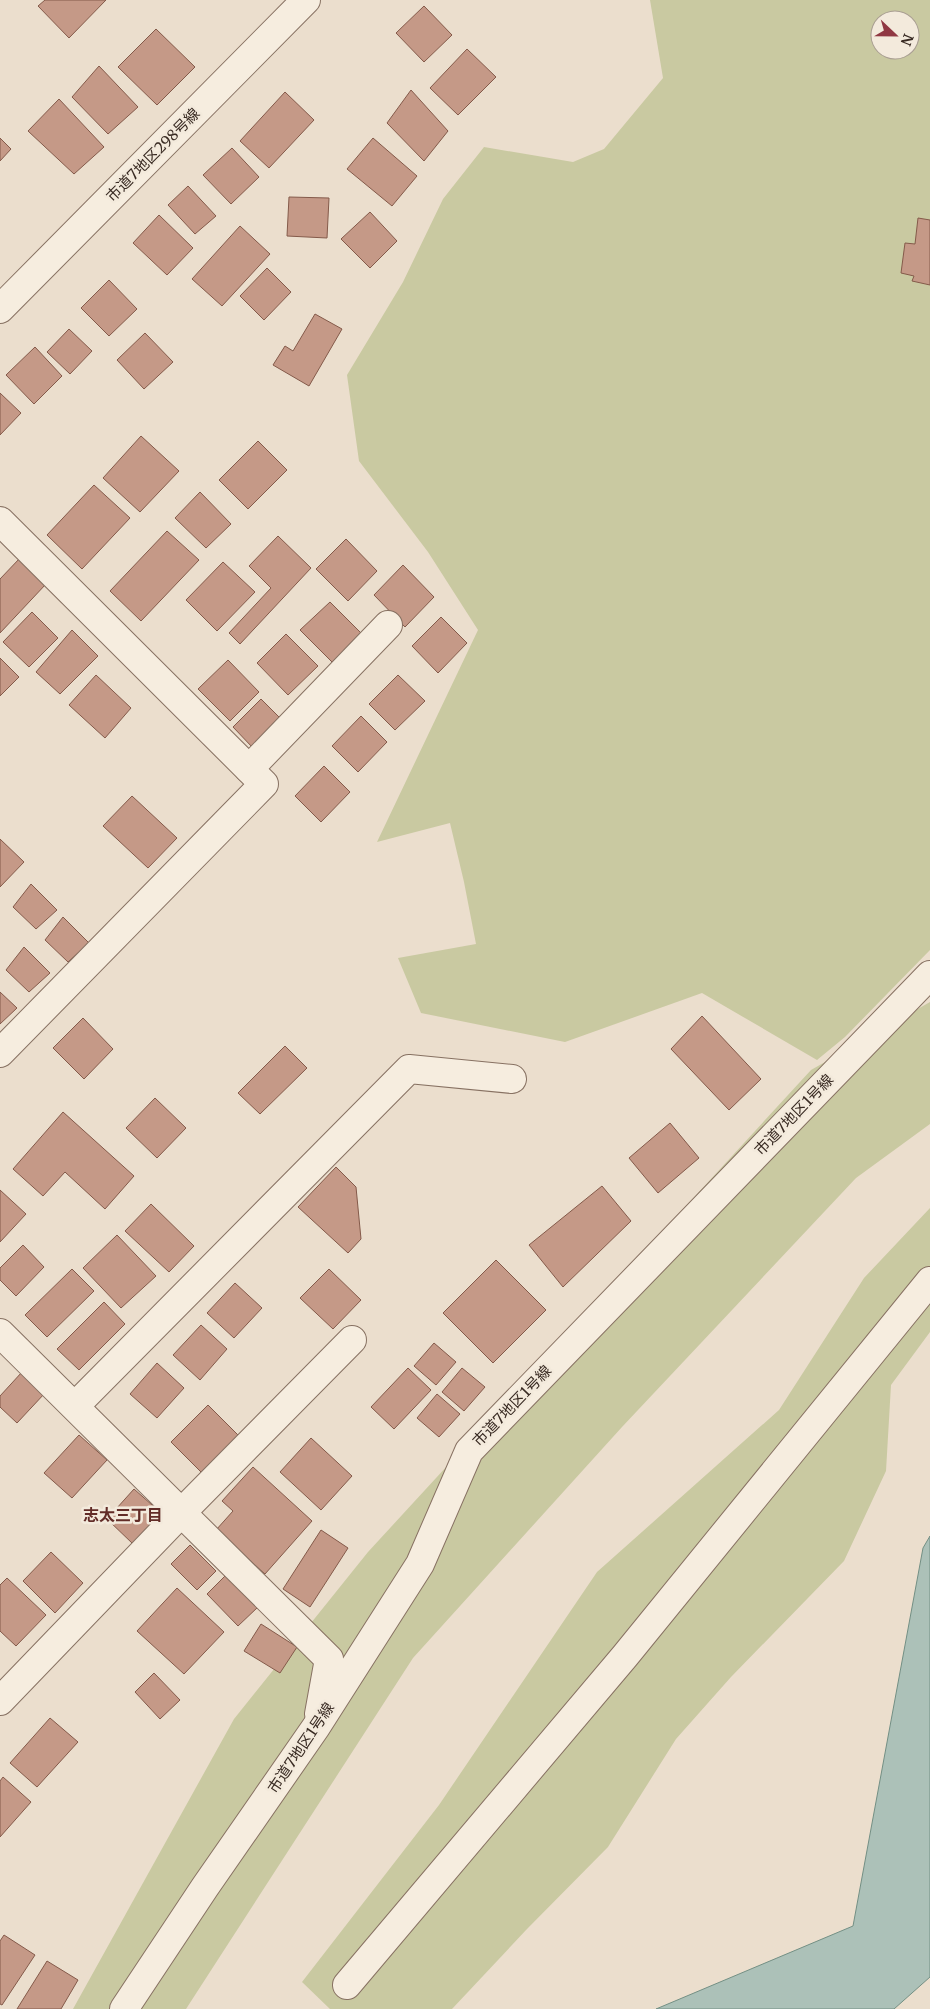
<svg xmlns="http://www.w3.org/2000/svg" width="930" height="2009" font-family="Merriweather,'Noto Sans JP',serif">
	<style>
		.green { fill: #c9c9a1; fill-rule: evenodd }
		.water { fill: #acc1b8; stroke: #738f84 }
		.building { fill: #c59987; stroke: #845a4a }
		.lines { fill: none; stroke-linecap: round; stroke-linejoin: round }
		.minor-casing { stroke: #877162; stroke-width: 30 }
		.tertiary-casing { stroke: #877162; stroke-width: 30 }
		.minor { stroke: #f6eddf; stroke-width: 28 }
		.tertiary { stroke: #f6eddf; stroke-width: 28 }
		.labels { text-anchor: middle; stroke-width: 5; stroke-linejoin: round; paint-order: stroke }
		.street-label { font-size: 15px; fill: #392b23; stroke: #f3eadc }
		.neighbourhood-label { font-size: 16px; font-weight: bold; fill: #622c27; stroke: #f3eadc }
	</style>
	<rect width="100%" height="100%" fill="#ebdecd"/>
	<g class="green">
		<path d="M650,0H930V950L845,1037L817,1060L702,993L565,1042L421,1013L398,958L476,944L464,882L450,823L377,842L478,630L428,552L359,461L347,375L403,282L443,199L484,147L573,162L604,149L663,78ZM880,20H910V50H880Z"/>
		<path d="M930,1002V1124L856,1178L622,1427L413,1658L186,2009H73L234,1719L368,1552L811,1070Z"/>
		<path d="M930,1208V1332L891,1385L886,1471L844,1561L731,1677L676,1739L608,1847L527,1929L452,2009H330L302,1982L439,1805L597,1572L779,1410L864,1278Z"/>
	</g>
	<path class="water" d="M930,1536V1977L894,2009H656L853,1926L923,1548Z"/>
	<g class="building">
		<path d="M45,0H106L69,38L38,6Z"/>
		<path d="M424,6L452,35L424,62L396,33Z"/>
		<path d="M156,29L195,67L157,105L118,67Z"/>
		<path d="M467,49L496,77L458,115L430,88Z"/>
		<path d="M99,66L138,107L108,134L72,97Z"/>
		<path d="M411,90L448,131L424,161L387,123Z"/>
		<path d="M285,92L314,120L269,168L240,141Z"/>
		<path d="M59,99L104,147L74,174L28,131Z"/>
		<path d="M0,138L11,149L0,161Z"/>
		<path d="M373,138L417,176L392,206L347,169Z"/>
		<path d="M232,148L259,177L231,204L203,175Z"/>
		<path d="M188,186L216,216L195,234L168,205Z"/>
		<path d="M289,197L329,198L327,238L287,236Z"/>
		<path d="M370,212L397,241L370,268L341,239Z"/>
		<path d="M159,215L193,248L167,275L133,243Z"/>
		<path d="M918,218L930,220V285L912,281L914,276L901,273L905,243L915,244Z"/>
		<path d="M240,226L270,254L222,306L192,279Z"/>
		<path d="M267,268L291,292L264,320L240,296Z"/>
		<path d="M109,280L137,309L109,336L81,308Z"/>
		<path d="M315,314L342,329L309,386L273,365L285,346L293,351Z"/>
		<path d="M69,329L92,351L70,374L47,352Z"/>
		<path d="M145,333L173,362L144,389L117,360Z"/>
		<path d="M35,347L62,376L34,404L6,375Z"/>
		<path d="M0,393L21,413L0,435Z"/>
		<path d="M141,436L179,471L140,512L103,478Z"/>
		<path d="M258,441L287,470L248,509L219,480Z"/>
		<path d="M94,485L130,518L82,569L47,535Z"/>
		<path d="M200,492L231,524L206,548L175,518Z"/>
		<path d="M167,531L199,560L141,621L110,591Z"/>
		<path d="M278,536L311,568L240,644L229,633L271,588L249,566Z"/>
		<path d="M346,539L377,571L348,601L316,569Z"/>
		<path d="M20,558L46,584L0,633V579Z"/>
		<path d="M223,562L255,592L217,631L186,600Z"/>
		<path d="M403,565L434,597L405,627L374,595Z"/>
		<path d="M330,602L361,633L332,662L300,630Z"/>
		<path d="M32,612L58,638L29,667L3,642Z"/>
		<path d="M441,617L467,643L438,673L412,646Z"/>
		<path d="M72,630L98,656L60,694L36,672Z"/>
		<path d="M286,634L318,666L288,695L257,663Z"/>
		<path d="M0,658L19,677L0,696Z"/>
		<path d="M228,660L259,692L230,721L198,689Z"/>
		<path d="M96,675L131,708L105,738L69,705Z"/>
		<path d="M398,675L425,701L395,730L369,704Z"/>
		<path d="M261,699L281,719L253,748L233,727Z"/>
		<path d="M361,716L387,742L358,772L332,746Z"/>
		<path d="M324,766L350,792L321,822L295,796Z"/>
		<path d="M132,796L177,838L148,868L103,826Z"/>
		<path d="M0,839L24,862L0,887Z"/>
		<path d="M31,884L57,910L36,929L13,907Z"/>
		<path d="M63,917L89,943L68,962L45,940Z"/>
		<path d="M24,947L50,973L29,992L6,970Z"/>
		<path d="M0,992L17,1008L0,1024Z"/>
		<path d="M702,1016L761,1079L729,1110L671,1049Z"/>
		<path d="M83,1018L113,1049L84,1079L53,1048Z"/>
		<path d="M285,1046L307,1068L260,1114L238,1093Z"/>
		<path d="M155,1098L186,1128L157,1158L126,1128Z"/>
		<path d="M63,1112L134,1176L105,1209L65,1172L43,1196L13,1169Z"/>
		<path d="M670,1123L699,1158L658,1193L629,1158Z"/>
		<path d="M336,1167L356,1187L361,1239L348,1253L298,1207Z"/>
		<path d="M602,1186L631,1221L563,1287L529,1245Z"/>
		<path d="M0,1190L26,1214L0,1242Z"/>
		<path d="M151,1204L194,1246L169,1272L125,1231Z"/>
		<path d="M117,1235L156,1276L121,1308L83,1268Z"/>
		<path d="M23,1245L44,1267L16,1296L0,1280V1268Z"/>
		<path d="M496,1260L546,1310L493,1363L443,1313Z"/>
		<path d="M72,1269L94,1291L47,1337L25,1315Z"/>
		<path d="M329,1269L361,1300L333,1329L300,1298Z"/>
		<path d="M235,1283L262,1308L234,1338L207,1313Z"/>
		<path d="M104,1302L125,1324L79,1370L57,1349Z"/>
		<path d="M201,1325L227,1349L200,1380L173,1355Z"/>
		<path d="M434,1343L456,1362L436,1385L414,1366Z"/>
		<path d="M157,1363L184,1388L157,1418L130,1394Z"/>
		<path d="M408,1368L431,1390L394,1429L371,1407Z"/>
		<path d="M462,1368L485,1387L464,1411L442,1392Z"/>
		<path d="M22,1372L45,1393L17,1423L0,1407V1396Z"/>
		<path d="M437,1394L460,1414L439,1437L417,1418Z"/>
		<path d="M208,1405L239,1436L202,1473L171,1442Z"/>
		<path d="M79,1435L107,1460L72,1498L44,1473Z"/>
		<path d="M311,1438L352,1476L321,1510L280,1472Z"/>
		<path d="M253,1467L312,1521L265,1574L216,1530L233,1511L222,1501Z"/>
		<path d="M134,1489L161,1513L133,1544L107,1519Z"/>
		<path d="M321,1530L348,1548L310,1607L283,1589Z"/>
		<path d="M190,1545L216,1571L197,1590L171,1564Z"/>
		<path d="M51,1552L83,1583L55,1613L23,1581Z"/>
		<path d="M226,1575L258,1607L238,1626L207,1594Z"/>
		<path d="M7,1578L46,1615L16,1646L0,1631V1585Z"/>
		<path d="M177,1588L224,1632L184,1674L137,1631Z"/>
		<path d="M261,1624L297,1647L280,1673L244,1651Z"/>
		<path d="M154,1673L180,1700L160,1719L135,1692Z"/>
		<path d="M50,1718L78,1742L37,1787L10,1763Z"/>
		<path d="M3,1777L31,1802L0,1837V1781Z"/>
		<path d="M4,1935L35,1955L2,2005L0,2004V1941Z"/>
		<path d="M47,1961L78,1980L61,2009H17Z"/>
	</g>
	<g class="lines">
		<g class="minor-casing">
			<g id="minor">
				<path d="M0,521L264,784L0,1053"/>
				<path d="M249,769L388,625"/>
				<path d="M0,1333L329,1659L319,1714"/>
				<path d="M75,1406L409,1069L512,1079"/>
				<path d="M0,1701L181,1513L352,1340"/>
				<path d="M347,1985L625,1656L930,1281"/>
				<path d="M124,2009L205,1887L316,1727L420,1564L469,1451L930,975"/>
			</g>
		</g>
		<g class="tertiary-casing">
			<path id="tertiary" d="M0,309L306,0"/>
		</g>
		<use href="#minor" class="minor"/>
		<use href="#tertiary" class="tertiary"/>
	</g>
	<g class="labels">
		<g class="street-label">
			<text transform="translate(153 155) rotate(-45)" y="5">市道7地区298号線</text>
			<text transform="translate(794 1115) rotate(-46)" y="5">市道7地区1号線</text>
			<text transform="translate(512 1406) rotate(-46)" y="5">市道7地区1号線</text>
			<text transform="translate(301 1748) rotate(-56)" y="5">市道7地区1号線</text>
		</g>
		<g class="neighbourhood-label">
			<text x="123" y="1521">志太三丁目</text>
		</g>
	</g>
	<g transform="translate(895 35) rotate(112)"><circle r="24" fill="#f3eadc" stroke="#a99e92"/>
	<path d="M0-4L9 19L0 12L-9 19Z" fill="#903843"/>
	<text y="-8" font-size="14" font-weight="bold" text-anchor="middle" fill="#392b23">N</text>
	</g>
</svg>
